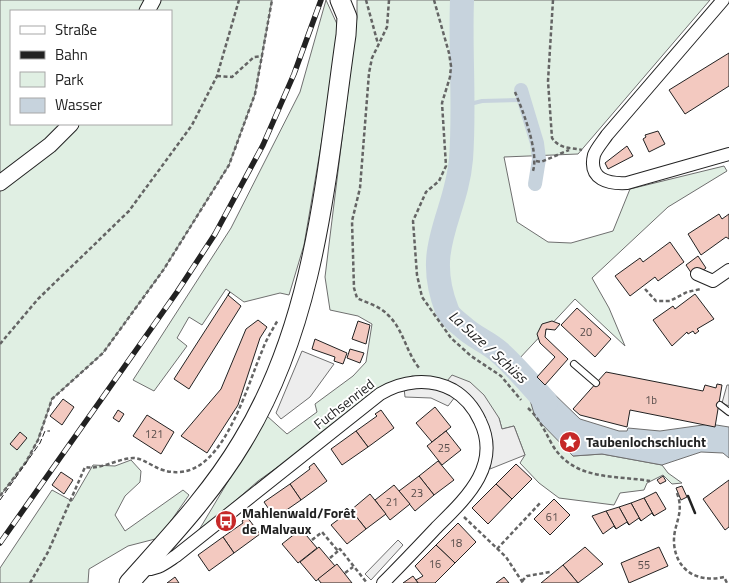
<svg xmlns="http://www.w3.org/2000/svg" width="729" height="583" font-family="'Titillium Web',sans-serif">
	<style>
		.green { fill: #e0efe3; stroke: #6f6f6f; fill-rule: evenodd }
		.parking { fill: #ededed; stroke: #6f6f6f }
		.water { fill: #c7d3dd; stroke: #6f6f6f }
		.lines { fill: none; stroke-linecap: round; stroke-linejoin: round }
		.stream { stroke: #c7d3dd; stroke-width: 4 }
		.canal { stroke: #c7d3dd; stroke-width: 14 }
		.river { stroke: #c7d3dd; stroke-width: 24 }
		.building { fill: #f3c9c0; stroke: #222 }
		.service-casing { stroke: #222; stroke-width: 8 }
		.minor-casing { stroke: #222; stroke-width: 14 }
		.tertiary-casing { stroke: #222; stroke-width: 17 }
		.primary-casing { stroke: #222; stroke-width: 21 }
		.path { stroke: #646464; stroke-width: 2.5; stroke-dasharray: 4 2.5; stroke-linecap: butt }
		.service { stroke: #fff; stroke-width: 6 }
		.minor { stroke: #fff; stroke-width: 12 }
		.tertiary { stroke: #fff; stroke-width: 15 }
		.primary { stroke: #fff; stroke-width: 19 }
		.rail-casing { stroke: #222; stroke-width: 5.5 }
		.rail { stroke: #fff; stroke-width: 4; stroke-dasharray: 11; stroke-linecap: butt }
		.fence { stroke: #222; stroke-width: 1; stroke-dasharray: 6 2.5; stroke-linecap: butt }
		.wall { stroke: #222; stroke-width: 2.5 }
		.labels { text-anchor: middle; stroke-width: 4; stroke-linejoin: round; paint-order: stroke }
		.number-label { font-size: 11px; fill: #564c4a }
		.street-label { font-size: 14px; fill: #222; stroke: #fff }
		.poi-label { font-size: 14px; font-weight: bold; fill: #222; stroke: #fff; text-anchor: start }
		.water-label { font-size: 15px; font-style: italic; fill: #222; stroke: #fff }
	</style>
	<rect width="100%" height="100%" fill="#fff"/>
	<g class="green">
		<path d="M0,0H272L255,94L229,165L164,269L103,353L52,399L38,440L26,462L0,496ZM11,11H171V124H11Z"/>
		<path d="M326,0L337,24L338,46L304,245L289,295L280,293L244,302L226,289L202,325L189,317L177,338L187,346L154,391L133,380L231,228L300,92Z"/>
		<path d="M357,0H710L578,154L504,157L517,222L548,242L571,243L613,231L630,189L724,166L727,171L668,207L592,278L609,308L625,346L575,299L518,360L573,456L602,454L662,465L668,473L682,483L672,484L663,475L647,483L644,490L620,493L614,505L559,498L539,483L520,463L525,455L514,426L502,429L499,418L447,381L412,376L388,389L258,481L196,535L267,416L287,434L317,412L315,404L353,376L366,362L372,324L358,316L330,310L325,277L357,17Z"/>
		<path d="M131,460L141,471L140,482L125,496L115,515L125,531L183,490L189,495L159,538L128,546L89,569L88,583H0V568L52,490L72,501L93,465L115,466Z"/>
	</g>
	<g class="parking">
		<path d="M302,351L334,364L310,397L281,419L276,413Z"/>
		<path d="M452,375L470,382L484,395L499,418L502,429L514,426L525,455L490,469L492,445L447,381Z"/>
		<path d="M727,385H729V406L722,403Z"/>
		<path d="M404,388H433L455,397L448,406L431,398L405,397Z"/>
		<path d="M398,540L403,545L371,580L365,574Z"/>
	</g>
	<path class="water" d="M518,359L580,419L619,431H627L628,428L660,431L710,424L729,427V458L723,453L701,452L662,465L602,454L573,456L535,417Z"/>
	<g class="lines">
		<path class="stream" d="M462,106L482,101L522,100"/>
		<path class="canal" d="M521,90L537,143L539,159L535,184"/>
		<path class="river" d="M462,0C460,53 465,106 461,159C456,217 422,247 447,310C449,316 457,322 462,326C473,337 488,342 499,352C516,367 531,385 546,402"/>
	</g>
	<g class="building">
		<path d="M729,53V86L685,114L669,90Z"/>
		<path d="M658,131L665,144L649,152L643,139L646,137L645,135Z"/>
		<path d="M627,146L633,156L608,169L605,163Z"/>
		<path d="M719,214L722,219L729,214V239L726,237L701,255L688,234Z"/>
		<path d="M670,242L684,262L658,281L655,277L630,296L615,276L640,258L643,262Z"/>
		<path d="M698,256L706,268L694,277L686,265Z"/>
		<path d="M230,292L228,295L241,306L189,389L174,379Z"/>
		<path d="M695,294L714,319L697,329L699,331L695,334L693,331L688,334L687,332L672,346L653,320L673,306L675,309Z"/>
		<path d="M577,308L611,339L595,357L561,325Z"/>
		<path d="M258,320L267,327L260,338L238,405L207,453L181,436L221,389L246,329Z"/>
		<path d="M358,321L370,325L366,344L352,339Z"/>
		<path d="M552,321L560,324L555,330L546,329L545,337L568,359L545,385L537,377L555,357L540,343L537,334L542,324Z"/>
		<path d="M315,339L347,353L343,364L334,361L335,357L312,349Z"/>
		<path d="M350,349L364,353L360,363L347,358Z"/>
		<path d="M606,372L703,391L705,385L716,388L717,384L722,385L715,427L630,410L627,427L580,415L573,409Z"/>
		<path d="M63,399L74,407L62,425L50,416Z"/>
		<path d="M435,407L451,427L432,442L416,423Z"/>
		<path d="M118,410L124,414L119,422L113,418Z"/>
		<path d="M381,410L394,428L368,447L356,431L377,416L375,414Z"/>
		<path d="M147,415L174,432L161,454L133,436Z"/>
		<path d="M356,431L368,447L342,465L331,449Z"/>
		<path d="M446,431L461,450L442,465L427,446Z"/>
		<path d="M20,432L27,438L17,450L10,444Z"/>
		<path d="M438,461L454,480L434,495L419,476Z"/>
		<path d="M314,463L327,481L301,500L290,484L310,469L309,467Z"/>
		<path d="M516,464L532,479L512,499L496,484Z"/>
		<path d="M61,472L73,480L64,494L52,485Z"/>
		<path d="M419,476L434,495L415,511L399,491Z"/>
		<path d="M663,476L666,481L660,484L657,480Z"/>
		<path d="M729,480V527L725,530L703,499Z"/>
		<path d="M290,484L301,500L275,518L264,502Z"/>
		<path d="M496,484L512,499L488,524L472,508Z"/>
		<path d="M394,485L410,504L390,520L375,500Z"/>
		<path d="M682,486L687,497L681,500L676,488Z"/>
		<path d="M656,492L666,509L654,516L644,498Z"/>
		<path d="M370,494L386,514L366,529L351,510Z"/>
		<path d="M644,498L654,516L652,513L641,521L631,503Z"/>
		<path d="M554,499L570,515L550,535L534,519Z"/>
		<path d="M631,503L641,521L639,518L629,525L619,507Z"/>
		<path d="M619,507L629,525L627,522L616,529L606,511Z"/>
		<path d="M351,510L366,529L347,544L331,525Z"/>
		<path d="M606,511L616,529L614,526L603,534L592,516Z"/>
		<path d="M247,517L260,534L234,553L223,537L243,523L242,521Z"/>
		<path d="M458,523L476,542L455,563L436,545Z"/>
		<path d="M301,529L317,548L298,563L282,544Z"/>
		<path d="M223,537L234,553L209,571L198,555Z"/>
		<path d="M436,545L455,563L435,583H418L416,580L423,576L415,566Z"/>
		<path d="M319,547L335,566L316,581L300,562Z"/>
		<path d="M585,547L603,564L578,583L563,565Z"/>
		<path d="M659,547L668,566L629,583L621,563Z"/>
		<path d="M337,564L352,583H321L318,579Z"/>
		<path d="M563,565L578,583H541Z"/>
		<path d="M413,576L418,583H403Z"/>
		<path d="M175,577L179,583H167Z"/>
		<path d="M504,577L509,583H496Z"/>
	</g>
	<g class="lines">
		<g class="service-casing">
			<g id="service">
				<path d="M574,364L596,383"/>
				<path d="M720,405L729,412"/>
			</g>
		</g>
		<g class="minor-casing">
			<g id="minor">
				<path d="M723,0L607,135C603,141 596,149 594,155C588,180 609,184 627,183L729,154"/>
				<path d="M697,274L713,281L729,270"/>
				<path d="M141,569C156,571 164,564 176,556L380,394C402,381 429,377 453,390C465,397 474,408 480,421C502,466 465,499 436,528C419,546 401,565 383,583"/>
			</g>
		</g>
		<g class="tertiary-casing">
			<g id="tertiary">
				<path d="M147,11L153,0"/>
				<path d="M0,183L50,145L71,124"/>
			</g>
		</g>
		<g class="primary-casing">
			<path id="primary" d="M129,583C169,538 211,494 242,442C317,320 326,173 346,35L347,17L340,0"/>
		</g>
		<g class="path">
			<path d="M366,0L378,44"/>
			<path d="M389,0L387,27L372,58L369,73L360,188L352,221L354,288L357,298C367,303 380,306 388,315C404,330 406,353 420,369"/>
			<path d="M434,0L449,53L451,66L450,77L442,103L446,166L439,181L426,192L413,221L417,275L422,297L451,338L471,356L501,376L521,400"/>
			<path d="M553,0L548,81L552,138C561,150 570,147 582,150"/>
			<path d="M217,76L232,77L254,57L263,56"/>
			<path d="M515,92C523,111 539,152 533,171"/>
			<path d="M536,161L541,162L569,150"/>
			<path d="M645,289L656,301H670L687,292L701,289"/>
			<path d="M0,344L38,299L129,211L192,125L217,76L239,0"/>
			<path d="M528,408C540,419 545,432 553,446C575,481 615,475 650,481"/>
			<path d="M677,493C685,514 673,524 674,543C676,571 698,583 724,577L727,583"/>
			<path d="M0,496L26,462L38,440L52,399L103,353L164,269L229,165L255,94L272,0"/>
			<path d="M464,517L506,557L523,583"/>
			<path d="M312,540L322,532L338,551L340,549L367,583"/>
			<path d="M497,549L541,502"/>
			<path d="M330,558L338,551"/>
			<path d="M345,573L353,567"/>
			<path d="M522,581L527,576L550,572"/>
			<path d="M30,583L48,552L85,467C101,470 116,459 133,458C147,458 157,474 180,472C225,469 247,386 262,351C266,340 272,330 278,320"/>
		</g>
		<use href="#service" class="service"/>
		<use href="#minor" class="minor"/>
		<use href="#tertiary" class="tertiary"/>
		<use href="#primary" class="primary"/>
		<g class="rail-casing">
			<path id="rail" d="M0,543L177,292L215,234L263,145L294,74L321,0"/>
		</g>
		<use href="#rail" class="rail"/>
		<path class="fence" d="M0,500L40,443L45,431H50"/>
		<path class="wall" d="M688,496L695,513"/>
	</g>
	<defs>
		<g id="sight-disc" transform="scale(1.125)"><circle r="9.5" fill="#c62828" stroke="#fff"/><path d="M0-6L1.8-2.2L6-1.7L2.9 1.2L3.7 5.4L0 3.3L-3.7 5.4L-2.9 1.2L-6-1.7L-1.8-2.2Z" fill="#fff"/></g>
		<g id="bus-disc" transform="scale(1.125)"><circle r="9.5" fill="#c62828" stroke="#fff"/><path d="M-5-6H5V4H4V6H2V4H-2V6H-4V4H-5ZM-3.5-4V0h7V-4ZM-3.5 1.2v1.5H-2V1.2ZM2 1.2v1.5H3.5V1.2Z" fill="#fff"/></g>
	</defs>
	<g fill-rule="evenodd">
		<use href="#sight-disc" x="570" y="442"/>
		<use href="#bus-disc" x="226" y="521"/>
	</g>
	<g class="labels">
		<g class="number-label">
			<text x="586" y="336">20</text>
			<text x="651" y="404">1b</text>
			<text x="154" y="438">121</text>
			<text x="444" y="452">25</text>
			<text x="417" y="497">23</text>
			<text x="392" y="506">21</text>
			<text x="552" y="521">61</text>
			<text x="456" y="547">18</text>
			<text x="435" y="568">16</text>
			<text x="644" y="569">55</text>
		</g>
		<g class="street-label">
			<text transform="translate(344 404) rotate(-38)" y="5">Fuchsenried</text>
		</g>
		<g class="poi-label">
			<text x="586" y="447">Taubenlochschlucht</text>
			<text x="242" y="518">Mahlenwald/Forêt<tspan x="242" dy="16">de Malvaux</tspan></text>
		</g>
		<g class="water-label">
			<text transform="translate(488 347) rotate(42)" y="5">La Suze / Schüss</text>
		</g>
	</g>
	<rect x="10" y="10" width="162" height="115" fill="#ffffff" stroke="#a7a7a7"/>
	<rect x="20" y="26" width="25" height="8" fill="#ffffff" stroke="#a7a7a7"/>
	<text x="55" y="35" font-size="15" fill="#222222">Straße</text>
	<rect x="20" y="51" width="25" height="8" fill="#222222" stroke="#a7a7a7"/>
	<text x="55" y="60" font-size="15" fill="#222222">Bahn</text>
	<rect x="20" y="72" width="25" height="15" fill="#e0efe3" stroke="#a7a7a7"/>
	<text x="55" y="85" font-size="15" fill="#222222">Park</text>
	<rect x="20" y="98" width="25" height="15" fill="#c7d3dd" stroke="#a7a7a7"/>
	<text x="55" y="110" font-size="15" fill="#222222">Wasser</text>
</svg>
